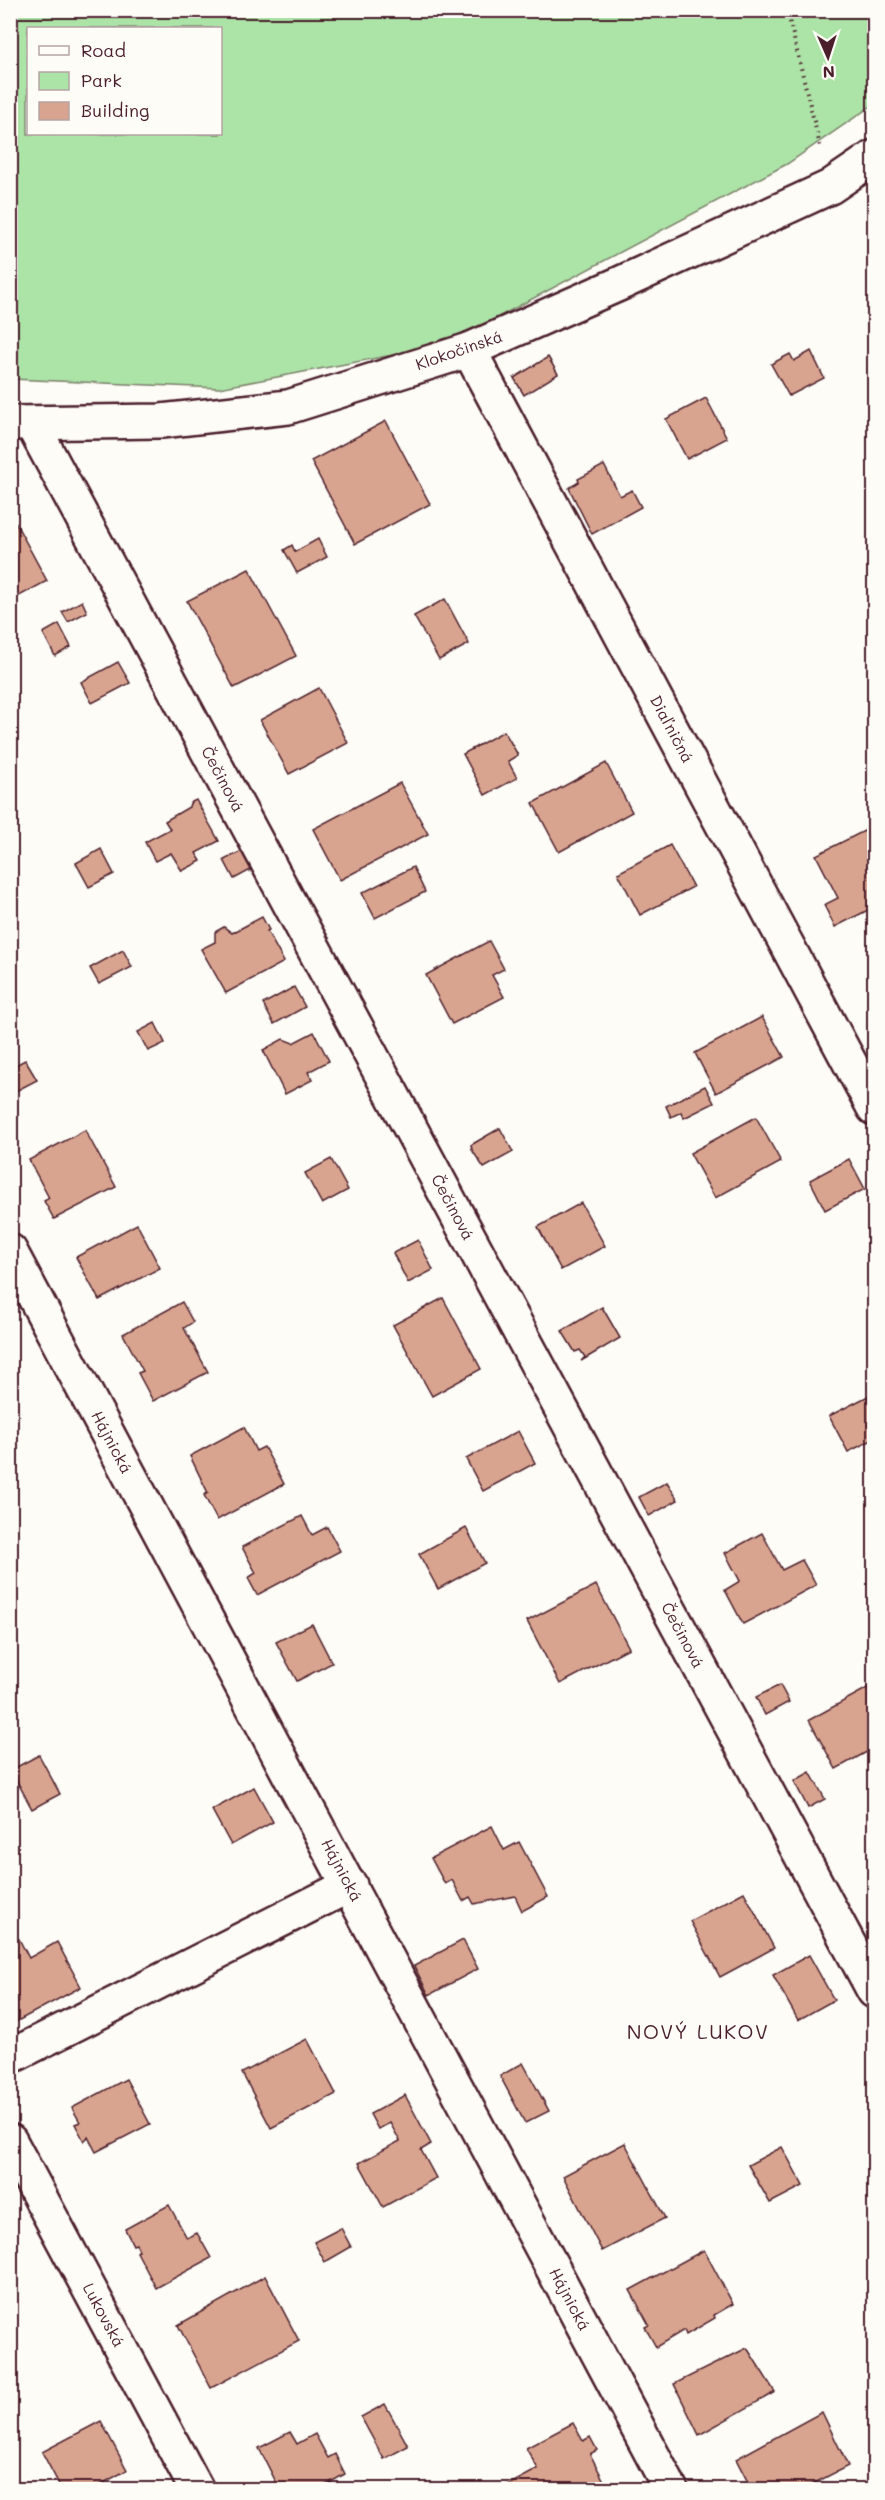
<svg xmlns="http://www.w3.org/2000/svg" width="885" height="2500" font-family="Mali,sans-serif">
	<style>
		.green { fill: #ace3a7; stroke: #7b8169; stroke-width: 1.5; fill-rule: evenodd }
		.building { fill: #d9a48f; stroke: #4a1f2b; stroke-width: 1.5 }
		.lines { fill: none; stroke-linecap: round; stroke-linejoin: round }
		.minor-casing { stroke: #4a1f2b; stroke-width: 38 }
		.path { stroke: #4a1f2b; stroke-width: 4; stroke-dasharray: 1.5 4.5; stroke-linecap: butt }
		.minor { stroke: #fdfcf7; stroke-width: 33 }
		.labels { text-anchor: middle; stroke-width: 6; stroke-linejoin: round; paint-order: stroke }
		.street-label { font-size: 16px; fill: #4a1f2b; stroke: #fdfcf7 }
		.quarter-label { font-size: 20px; letter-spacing: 1.5px; fill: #4a1f2b; stroke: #fdfcf7 }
	</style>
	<rect width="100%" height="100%" fill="#fdfcf7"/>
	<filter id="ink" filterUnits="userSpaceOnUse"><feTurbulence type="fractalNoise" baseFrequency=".0167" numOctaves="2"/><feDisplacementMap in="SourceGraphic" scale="12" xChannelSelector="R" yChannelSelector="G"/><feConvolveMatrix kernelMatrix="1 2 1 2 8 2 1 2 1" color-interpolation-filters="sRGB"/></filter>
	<g filter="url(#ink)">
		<path class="green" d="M11,11H874V104L787,164L445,345L219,388L11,379ZM28,28H220V134H28Z"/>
		<g class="building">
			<path d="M811,351L824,378L789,396L771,364L790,354L794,361Z"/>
			<path d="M548,357L558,374L524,395L514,378Z"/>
			<path d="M706,398L727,438L687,459L666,419Z"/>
			<path d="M386,421L430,504L355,544L311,461Z"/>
			<path d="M604,465L620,496L632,490L641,507L592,534L569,488L579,482L578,479Z"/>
			<path d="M14,520L47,581L10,601V522Z"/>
			<path d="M318,539L327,557L297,573L284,550L292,545L295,552Z"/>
			<path d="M249,569L296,656L234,688L187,601Z"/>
			<path d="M445,599L469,644L439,660L414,616Z"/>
			<path d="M82,601L87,612L68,622L62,612Z"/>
			<path d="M59,624L71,647L55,656L43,633Z"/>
			<path d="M118,662L130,683L92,703L81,682Z"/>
			<path d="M319,688L348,743L289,774L260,720Z"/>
			<path d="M504,731L518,755L508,761L517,778L485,795L463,754Z"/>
			<path d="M606,763L632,812L559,852L533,803Z"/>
			<path d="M400,783L428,834L340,880L313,829Z"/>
			<path d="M196,800L219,841L196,853L201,861L182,871L171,853L155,861L145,842L170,829L165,821L189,807L190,803Z"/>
			<path d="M866,830L874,847V907L835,927L824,905L838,898L816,855Z"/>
			<path d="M670,845L693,887L640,915L618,873Z"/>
			<path d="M250,847L260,865L234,879L224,860Z"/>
			<path d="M101,849L114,874L89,887L76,863Z"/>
			<path d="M413,867L425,892L375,918L362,893Z"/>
			<path d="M262,917L269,930L267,931L284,962L226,993L201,949L215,942V932L224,927L232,933Z"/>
			<path d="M489,941L504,969L492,975L504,997L452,1024L426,975Z"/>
			<path d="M123,950L132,967L99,984L90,968Z"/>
			<path d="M294,987L305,1007L274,1024L263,1004Z"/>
			<path d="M762,1017L784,1057L716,1093L695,1053Z"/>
			<path d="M155,1023L165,1043L148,1051L138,1032Z"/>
			<path d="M314,1032L329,1061L308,1072L312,1080L285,1094L263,1050L283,1039L293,1043Z"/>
			<path d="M25,1060L37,1080L10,1094V1068Z"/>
			<path d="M705,1086L714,1103L684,1118L681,1112L671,1117L666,1106Z"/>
			<path d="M756,1117L781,1162L715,1198L690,1153Z"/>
			<path d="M500,1128L513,1152L484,1168L472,1150L471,1145Z"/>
			<path d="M85,1130L116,1187L54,1219L44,1201L49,1198L29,1160Z"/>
			<path d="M331,1159L348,1190L322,1204L305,1173Z"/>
			<path d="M849,1159L865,1189L825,1210L810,1180Z"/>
			<path d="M581,1203L605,1246L561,1270L538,1227Z"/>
			<path d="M137,1224L160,1268L99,1300L76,1257Z"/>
			<path d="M418,1240L433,1270L408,1283L393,1253Z"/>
			<path d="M443,1298L481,1369L432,1396L393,1325Z"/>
			<path d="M182,1302L193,1322L184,1328L208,1372L153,1401L138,1373L143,1371L123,1334Z"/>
			<path d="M602,1307L620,1338L581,1361L585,1357L580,1350L575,1352L562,1331Z"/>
			<path d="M874,1393V1439L848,1452L829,1416Z"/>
			<path d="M244,1427L256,1451L264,1447L284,1484L217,1520L204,1495L208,1493L190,1456Z"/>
			<path d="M518,1431L535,1463L483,1491L466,1459Z"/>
			<path d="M667,1482L678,1500L649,1516L639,1497Z"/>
			<path d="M302,1516L312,1535L327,1527L340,1551L257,1595L248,1578L256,1573L242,1547Z"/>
			<path d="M466,1528L485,1563L438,1589L419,1554Z"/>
			<path d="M762,1533L782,1570L802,1560L816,1585L743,1624L725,1590L740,1581L725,1553Z"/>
			<path d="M596,1585L629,1648L560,1684L527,1621Z"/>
			<path d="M312,1624L332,1663L297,1681L276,1642Z"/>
			<path d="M780,1685L789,1702L765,1715L756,1697Z"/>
			<path d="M873,1685L874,1748L836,1769L809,1720Z"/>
			<path d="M39,1755L60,1794L32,1809L11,1770Z"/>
			<path d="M810,1772L825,1799L808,1808L794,1781Z"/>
			<path d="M254,1787L273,1822L231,1845L212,1810Z"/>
			<path d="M492,1826L504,1850L519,1842L548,1897L522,1911L515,1896L474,1904L470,1897L463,1901L452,1880L445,1884L431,1858Z"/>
			<path d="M744,1892L774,1948L720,1977L690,1921Z"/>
			<path d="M19,1939L29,1958L57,1942L81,1987L10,2025V1943Z"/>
			<path d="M463,1940L478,1969L429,1995L414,1966Z"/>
			<path d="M809,1955L834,2000L798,2020L773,1975Z"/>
			<path d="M307,2039L336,2094L271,2128L242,2073Z"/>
			<path d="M523,2063L549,2111L525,2123L500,2076Z"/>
			<path d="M126,2079L150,2124L96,2152L88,2137L84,2141L75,2124L80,2122L72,2108Z"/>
			<path d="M405,2095L431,2144L421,2150L436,2178L383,2207L359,2163L400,2141L390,2123L378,2129L370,2114Z"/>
			<path d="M625,2143L665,2218L602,2251L563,2176Z"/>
			<path d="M782,2147L803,2186L770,2203L748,2165Z"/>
			<path d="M169,2205L187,2238L197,2233L211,2258L156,2288L137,2252L139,2250L136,2244L133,2245L125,2229Z"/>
			<path d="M341,2228L351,2247L325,2262L314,2242Z"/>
			<path d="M704,2250L733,2304L714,2315L715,2318L686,2335L684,2330L656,2347L645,2327L649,2325L630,2290Z"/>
			<path d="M265,2276L299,2341L211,2388L178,2325Z"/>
			<path d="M747,2348L775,2392L699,2435L674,2384Z"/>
			<path d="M385,2404L408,2446L384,2459L361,2417Z"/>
			<path d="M822,2412L848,2466L801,2490H752L736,2459Z"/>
			<path d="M101,2421L127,2470L91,2490H62L42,2452Z"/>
			<path d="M573,2423L583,2441L590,2437L597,2450L590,2454L606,2485L598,2490H499L538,2469L526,2448Z"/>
			<path d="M290,2432L297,2444L315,2434L328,2458L335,2454L345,2474L317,2490H265L276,2482L259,2448Z"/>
		</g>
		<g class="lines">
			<g class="minor-casing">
				<g id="minor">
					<path d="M469,350L874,1108"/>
					<path d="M12,423L161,421L288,407L469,350L619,284L830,187L874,157"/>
					<path d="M32,424L874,1991"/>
					<path d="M10,1251L671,2490"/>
					<path d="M10,2057L350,1885"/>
					<path d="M10,2141L197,2490"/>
				</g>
			</g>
			<path class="path" d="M787,10L821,150"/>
			<use href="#minor" class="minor"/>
		</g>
	</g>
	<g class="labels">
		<g class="street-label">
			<text transform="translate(459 350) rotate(-19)" y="6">Klokočinská</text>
			<text transform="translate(672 729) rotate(62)" y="6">Diaľničná</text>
			<text transform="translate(223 779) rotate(62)" y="6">Čečinová</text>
			<text transform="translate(453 1207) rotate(62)" y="6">Čečinová</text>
			<text transform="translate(112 1442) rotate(62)" y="6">Hájnická</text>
			<text transform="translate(683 1635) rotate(62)" y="6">Čečinová</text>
			<text transform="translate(342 1870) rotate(62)" y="6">Hájnická</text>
			<text transform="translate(570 2299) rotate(62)" y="6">Hájnická</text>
			<text transform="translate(104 2315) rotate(62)" y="6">Lukovská</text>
		</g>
		<g class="quarter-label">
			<text x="698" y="2039">NOVÝ LUKOV</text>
		</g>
	</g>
	<rect width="885" height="2500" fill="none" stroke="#fdfcf7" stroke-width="36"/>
	<rect x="18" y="18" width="849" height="2464" fill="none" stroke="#4a1f2b" stroke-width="2" filter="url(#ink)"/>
	<rect x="27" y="27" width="195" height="108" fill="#fdfcf7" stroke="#b5a4a5" stroke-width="1.5"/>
	<rect x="39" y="46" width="30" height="9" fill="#fdfcf7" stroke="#b5a4a5" stroke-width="1.5"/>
	<text x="81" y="57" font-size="18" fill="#4a1f2b">Road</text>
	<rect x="39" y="72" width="30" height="18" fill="#ace3a7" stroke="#b5a4a5" stroke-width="1.5"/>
	<text x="81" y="87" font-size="18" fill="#4a1f2b">Park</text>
	<rect x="39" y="102" width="30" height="18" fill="#d9a48f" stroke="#b5a4a5" stroke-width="1.5"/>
	<text x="81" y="117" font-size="18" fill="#4a1f2b">Building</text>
	<g transform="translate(828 57) rotate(177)" stroke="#fdfcf7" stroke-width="4.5" paint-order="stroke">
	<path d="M0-4.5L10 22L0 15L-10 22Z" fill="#4a1f2b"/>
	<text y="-9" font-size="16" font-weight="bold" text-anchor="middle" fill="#4a1f2b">N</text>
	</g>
</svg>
